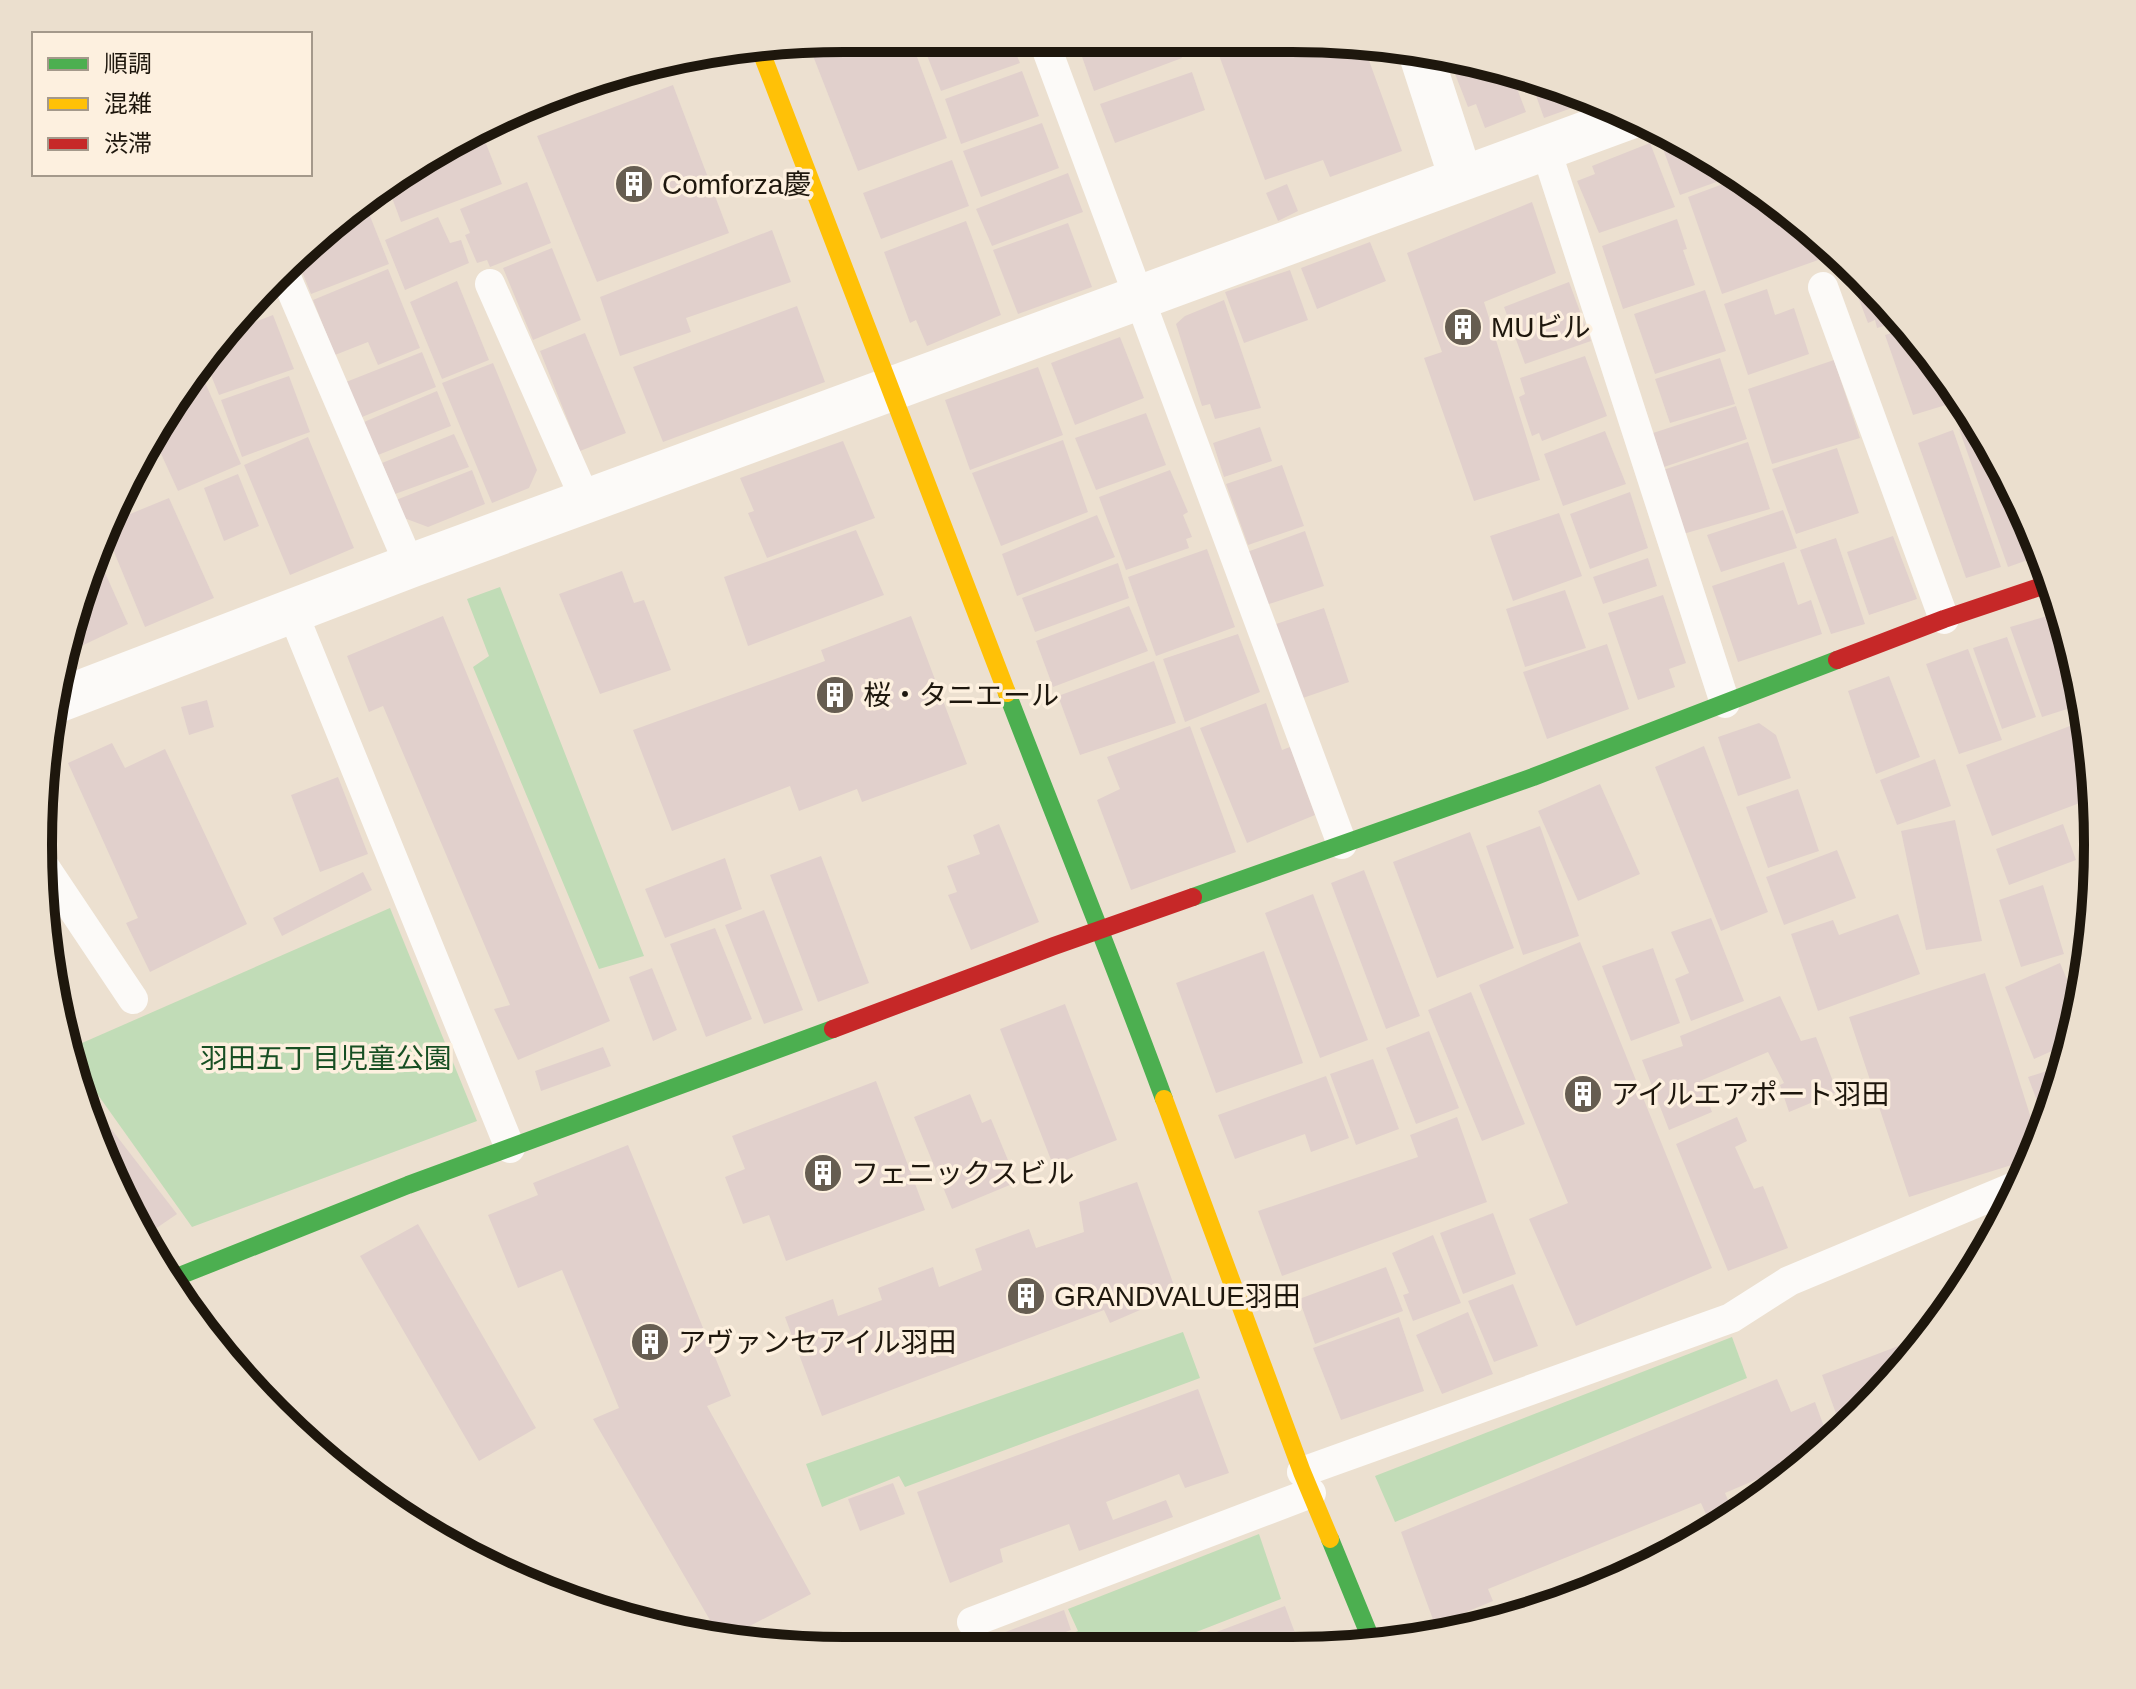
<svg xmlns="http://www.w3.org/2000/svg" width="2136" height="1689" font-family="Helvetica,'Noto Sans JP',sans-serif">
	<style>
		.green { fill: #c1dcb7 }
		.building { fill: #e1d0cc }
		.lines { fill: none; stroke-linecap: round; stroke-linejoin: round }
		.lane { stroke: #fcfaf8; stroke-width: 30 }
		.street { stroke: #fcfaf8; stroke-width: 44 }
		.fast { stroke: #4caf50; stroke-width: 18 }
		.slow { stroke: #ffc107; stroke-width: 18 }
		.jam { stroke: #c62828; stroke-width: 18 }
		.labels { text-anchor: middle; stroke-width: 7; stroke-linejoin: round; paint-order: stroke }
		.poi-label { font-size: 28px; fill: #1e170d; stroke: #fdf0df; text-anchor: start }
		.park-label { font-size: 28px; fill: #174f23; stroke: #fdf0df }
		.rim { fill: none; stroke: #1e170d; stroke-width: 10 }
	</style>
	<rect width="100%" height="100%" fill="#ece0d0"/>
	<g class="green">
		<path d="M500,587L644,956L599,969L473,667L489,656L467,599Z"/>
		<path d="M390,908L477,1121L192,1227L66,1050Z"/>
		<path d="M1183,1332L1200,1378L905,1487L899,1476L822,1507L806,1464Z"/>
		<path d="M1732,1337L1747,1378L1395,1522L1375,1476Z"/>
		<path d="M1259,1534L1281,1599L1150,1650H1030L1078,1631L1068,1609Z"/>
		<path d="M992,1638L997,1650L955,1651Z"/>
	</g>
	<g class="building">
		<path d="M844,38H910L947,138L858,171L808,43Z"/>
		<path d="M950,38L1010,39L1020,63L941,91L924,48Z"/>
		<path d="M1061,39H1083L1064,46Z"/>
		<path d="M1114,39H1176L1182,58L1094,91L1080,51Z"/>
		<path d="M1213,39L1344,40L1363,44L1402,151L1330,177L1323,160L1265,180Z"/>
		<path d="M667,61L538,110L536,107L636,65Z"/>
		<path d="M1450,61L1511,73L1526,112L1485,128L1476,104L1468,107Z"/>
		<path d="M1022,71L1039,116L961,144L945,99Z"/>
		<path d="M1192,72L1205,110L1115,143L1100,104Z"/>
		<path d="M1529,76L1551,81L1594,100L1544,118Z"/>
		<path d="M673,85L729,233L597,282L537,136Z"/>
		<path d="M1042,123L1059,168L981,197L963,151Z"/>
		<path d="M481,131L502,184L401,222L388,187L442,146Z"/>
		<path d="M1669,134L1695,146L1736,175L1680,195L1659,138Z"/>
		<path d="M1650,143L1675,207L1599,233L1577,181L1595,174L1592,166Z"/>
		<path d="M952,160L969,206L881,239L863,193Z"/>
		<path d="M1068,173L1083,212L992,246L976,209Z"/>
		<path d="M1739,178L1823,238L1838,253L1722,294L1688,197Z"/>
		<path d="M527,182L551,243L490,267L487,260L477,263L465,235L470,233L460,209Z"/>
		<path d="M1287,184L1298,211L1278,221L1266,193Z"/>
		<path d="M1532,202L1556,273L1484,302L1540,480L1474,501L1424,358L1442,352L1407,253Z"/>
		<path d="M368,211L389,264L311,294L296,257L344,220Z"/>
		<path d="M438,217L450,243L461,240L469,263L405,290L385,240Z"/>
		<path d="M1677,219L1687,249L1683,250L1695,285L1623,309L1602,246Z"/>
		<path d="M966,221L1001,315L927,346L916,320L910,323L884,252Z"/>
		<path d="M1068,223L1092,287L1018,314L993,250Z"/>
		<path d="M772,230L791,282L686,318L691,332L620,356L600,297Z"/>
		<path d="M1370,242L1386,281L1317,309L1301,268Z"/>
		<path d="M552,248L581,320L533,340L503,268Z"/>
		<path d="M1850,267L1901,321L1877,328L1875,320L1868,323L1847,268Z"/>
		<path d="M388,269L420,348L378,365L368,342L335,355L313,300Z"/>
		<path d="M1290,270L1308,320L1244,343L1225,292Z"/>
		<path d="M457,281L489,360L442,379L410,302Z"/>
		<path d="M1569,282L1591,341L1525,364L1504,307Z"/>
		<path d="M1767,289L1775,315L1794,308L1809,354L1748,375L1724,304Z"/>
		<path d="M262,290L269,306L241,318Z"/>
		<path d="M1705,290L1726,351L1655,374L1634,314Z"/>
		<path d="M1224,300L1261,408L1215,419L1210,404L1202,406L1176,324L1185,316Z"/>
		<path d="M797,306L825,382L663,442L633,367Z"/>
		<path d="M273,315L294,369L219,395L206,363L231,331Z"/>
		<path d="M1908,328L1931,353L1953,386L1959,401L1913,415L1885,335Z"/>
		<path d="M585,333L626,433L580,451L540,351Z"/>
		<path d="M1120,337L1144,398L1075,425L1051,363Z"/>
		<path d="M422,352L436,387L362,417L346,382Z"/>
		<path d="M1585,356L1607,416L1542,441L1539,433L1532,436L1519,397L1525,394L1520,378Z"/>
		<path d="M1720,358L1735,404L1670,423L1655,379Z"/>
		<path d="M1834,360L1860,438L1772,464L1748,389Z"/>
		<path d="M493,363L537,470L529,488L492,503L442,383Z"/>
		<path d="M1038,367L1063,435L970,470L945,400Z"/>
		<path d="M200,371L241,464L178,491L152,434Z"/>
		<path d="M289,376L310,432L242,457L221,400Z"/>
		<path d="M437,391L451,426L378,455L364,422Z"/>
		<path d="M1736,406L1747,439L1664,467L1653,433Z"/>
		<path d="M1146,413L1166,465L1096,490L1075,438Z"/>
		<path d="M1977,422L1990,442L2042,555L2008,567L1959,429Z"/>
		<path d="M1260,427L1272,461L1224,477L1213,443Z"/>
		<path d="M1953,430L2001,567L1966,578L1918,443Z"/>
		<path d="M1605,431L1626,484L1563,506L1544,454Z"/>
		<path d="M454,434L469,467L395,494L382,463Z"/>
		<path d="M308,437L354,548L290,575L244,465Z"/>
		<path d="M1063,440L1088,512L1001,546L972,473Z"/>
		<path d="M843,441L875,518L767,558L748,513L754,511L740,478Z"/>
		<path d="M1748,442L1770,509L1683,534L1663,470Z"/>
		<path d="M1837,448L1859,513L1796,534L1772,469Z"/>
		<path d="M1282,465L1304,526L1248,545L1226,484Z"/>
		<path d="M472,470L485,504L428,527L404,518L396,500Z"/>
		<path d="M1170,470L1188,512L1183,515L1192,537L1186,539L1189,548L1126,570L1099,497Z"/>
		<path d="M238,474L259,526L224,541L204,488Z"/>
		<path d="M1630,492L1648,548L1590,569L1570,514Z"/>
		<path d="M169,498L214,598L145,627L107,535L113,521Z"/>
		<path d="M1783,510L1797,548L1721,572L1707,535Z"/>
		<path d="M1559,513L1582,576L1513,601L1490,536Z"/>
		<path d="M1097,515L1115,557L1017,596L1002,554Z"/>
		<path d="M856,530L884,595L748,646L724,577Z"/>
		<path d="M1305,531L1324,586L1266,605L1247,552Z"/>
		<path d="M1893,536L1917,599L1869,615L1847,552Z"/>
		<path d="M1836,538L1865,624L1831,634L1800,550Z"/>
		<path d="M1207,549L1235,627L1156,656L1128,577Z"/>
		<path d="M98,557L128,624L77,648L68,629Z"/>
		<path d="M1648,558L1657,586L1603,604L1593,577Z"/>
		<path d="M1784,562L1798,605L1811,600L1822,634L1738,662L1712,586Z"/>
		<path d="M1118,563L1129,598L1035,632L1022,598Z"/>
		<path d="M622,571L634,603L644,600L671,670L600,694L559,594Z"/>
		<path d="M1565,590L1586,648L1525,667L1506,609Z"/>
		<path d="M1663,595L1686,663L1669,669L1675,687L1638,700L1608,613Z"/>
		<path d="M1129,606L1148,651L1053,687L1036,641Z"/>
		<path d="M1324,608L1349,682L1300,699L1273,625Z"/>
		<path d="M2061,612L2083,704L2042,717L2010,627Z"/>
		<path d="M443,616L610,1021L518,1060L494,1009L510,1005L383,706L369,712L347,656Z"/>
		<path d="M911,616L967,764L862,802L857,789L799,811L790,786L672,831L633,730L825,661L821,650Z"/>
		<path d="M1238,634L1260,692L1185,722L1163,659Z"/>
		<path d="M2007,637L2036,717L2002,729L1973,648Z"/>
		<path d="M1607,644L1629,709L1547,739L1523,672Z"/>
		<path d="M1968,649L2002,740L1959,754L1926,664Z"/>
		<path d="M1154,661L1176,723L1080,755L1058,696Z"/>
		<path d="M1889,676L1920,757L1876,774L1848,691Z"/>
		<path d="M207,700L214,727L189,735L181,707Z"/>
		<path d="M1266,703L1282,750L1290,747L1315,815L1247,843L1200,728Z"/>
		<path d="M2086,720L2091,740L2093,798L1992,836L1966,765Z"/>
		<path d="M1759,723L1776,735L1791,778L1738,796L1718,737Z"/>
		<path d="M1190,726L1236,852L1131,890L1097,800L1120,789L1107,757Z"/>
		<path d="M112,743L125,768L165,749L247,924L150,972L126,923L138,918L68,763Z"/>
		<path d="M1704,746L1768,912L1721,931L1655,767Z"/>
		<path d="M1935,759L1951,806L1897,825L1880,780Z"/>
		<path d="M338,777L368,854L320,872L291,795Z"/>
		<path d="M1600,784L1640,874L1578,901L1538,811Z"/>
		<path d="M1798,789L1819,851L1768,868L1746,807Z"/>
		<path d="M1955,820L1982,941L1926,950L1901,831Z"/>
		<path d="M999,824L1039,922L971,950L948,895L957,892L947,866L980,854L973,835Z"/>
		<path d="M2063,824L2076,860L2009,885L1996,849Z"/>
		<path d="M1540,826L1579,936L1523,955L1486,846Z"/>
		<path d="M1470,832L1514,948L1437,978L1393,862Z"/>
		<path d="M1837,850L1856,898L1784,925L1766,877Z"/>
		<path d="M821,856L869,983L818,1002L770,875Z"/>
		<path d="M725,858L742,909L665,938L645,889Z"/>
		<path d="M1364,870L1420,1016L1386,1029L1331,883Z"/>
		<path d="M363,872L372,890L282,936L273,918Z"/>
		<path d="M2043,885L2064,954L2021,967L1999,900Z"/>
		<path d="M1313,894L1368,1040L1320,1058L1265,913Z"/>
		<path d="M764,910L803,1010L764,1024L725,925Z"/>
		<path d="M1898,914L1920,974L1818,1011L1791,934L1833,920L1839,935Z"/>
		<path d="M1711,918L1744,1001L1691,1021L1675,979L1689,973L1671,932Z"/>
		<path d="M715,928L752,1019L706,1037L670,944Z"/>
		<path d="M1580,942L1712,1268L1576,1326L1529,1219L1568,1203L1479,985Z"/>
		<path d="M1653,948L1680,1023L1631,1041L1602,966Z"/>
		<path d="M1264,951L1303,1063L1216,1093L1176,983Z"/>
		<path d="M2060,963L2078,1005L2072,1042L2034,1059L2005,987Z"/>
		<path d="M652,968L677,1030L653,1041L629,977Z"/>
		<path d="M2085,968L2082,986L2076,971Z"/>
		<path d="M1985,973L2038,1140L2031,1159L1909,1197L1849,1017Z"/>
		<path d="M1471,992L1525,1124L1482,1141L1428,1010Z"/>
		<path d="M1780,996L1801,1041L1816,1037L1837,1092L1789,1112L1780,1085L1784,1083L1768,1052L1700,1081L1712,1112L1669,1130L1642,1060L1683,1046L1680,1036Z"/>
		<path d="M1065,1004L1117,1140L1053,1165L1000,1029Z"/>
		<path d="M1429,1031L1459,1108L1416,1124L1386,1048Z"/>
		<path d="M603,1047L611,1066L541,1091L535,1071Z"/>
		<path d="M1373,1059L1399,1129L1356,1145L1330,1074Z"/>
		<path d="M2066,1065L2061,1079L2045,1122L2028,1077Z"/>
		<path d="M1326,1076L1349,1138L1311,1152L1305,1134L1235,1159L1218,1115Z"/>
		<path d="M876,1081L925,1210L786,1261L769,1215L743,1224L725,1177L745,1169L732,1136Z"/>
		<path d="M81,1090L177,1214L142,1238Z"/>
		<path d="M970,1094L982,1123L991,1119L1017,1182L952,1209L914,1117Z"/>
		<path d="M1457,1117L1487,1202L1282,1276L1258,1211L1418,1157L1410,1135Z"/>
		<path d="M1737,1117L1747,1141L1735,1147L1754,1189L1763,1186L1788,1248L1728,1271L1676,1144Z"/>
		<path d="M628,1145L731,1396L707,1406L811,1594L725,1639H721L593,1419L619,1408L562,1270L518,1288L488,1215L538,1195L533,1183Z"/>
		<path d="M1137,1182L1177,1294L1110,1323L1104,1310L822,1416L785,1317L833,1299L838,1316L882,1300L878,1288L933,1267L939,1287L982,1270L975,1249L1029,1229L1036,1248L1084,1232L1079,1202Z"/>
		<path d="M1493,1213L1516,1274L1463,1294L1440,1233Z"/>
		<path d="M418,1224L536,1428L479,1461L360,1256Z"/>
		<path d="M1433,1235L1461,1303L1413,1321L1403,1295L1409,1293L1392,1253Z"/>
		<path d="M1386,1267L1403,1311L1315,1344L1299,1299Z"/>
		<path d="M1513,1284L1538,1346L1494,1362L1468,1301Z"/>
		<path d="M196,1300L219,1338L213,1341L187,1304Z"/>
		<path d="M1468,1312L1493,1374L1442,1394L1416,1335Z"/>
		<path d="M1399,1317L1424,1391L1341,1420L1313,1348Z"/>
		<path d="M230,1338L252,1374L241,1379L216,1345Z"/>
		<path d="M1909,1342L1914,1354L1842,1430L1822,1375Z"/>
		<path d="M1777,1379L1791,1412L1815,1402L1830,1443L1823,1451L1725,1493L1730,1505L1747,1497L1750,1503L1713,1530L1701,1503L1488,1589L1493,1601L1435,1625L1401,1532Z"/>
		<path d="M1198,1389L1229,1473L1185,1488L1179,1474L1106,1502L1113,1520L1166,1500L1173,1517L1079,1551L1069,1524L1000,1549L1003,1562L950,1583L917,1492Z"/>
		<path d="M268,1393L285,1415L284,1416L262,1397Z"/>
		<path d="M893,1483L905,1514L860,1531L848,1499Z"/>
		<path d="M1285,1606L1301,1649L1169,1650Z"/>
		<path d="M1064,1610L1071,1630L1018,1650H1000L995,1636Z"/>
	</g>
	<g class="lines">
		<g class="lane">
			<path d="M1043,39L1342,844"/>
			<path d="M1545,147L1725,703"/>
			<path d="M282,268L410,566"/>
			<path d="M490,284L586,501"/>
			<path d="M1823,287L1944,619"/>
			<path d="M292,611L510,1148"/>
			<path d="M40,860L133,999"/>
			<path d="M1302,1472L1731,1318L1789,1281L2021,1184"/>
			<path d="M972,1622L1311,1493"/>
		</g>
		<g class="street">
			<path d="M1421,55L1461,178"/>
			<path d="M57,701L410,566L1630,117"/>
		</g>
		<g class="fast">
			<path d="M1007,693C1059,828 1114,963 1164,1099"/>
			<path d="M1193,897L1533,777L1837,660"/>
			<path d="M169,1280L408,1185L833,1029"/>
			<path d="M1330,1539L1373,1644"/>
		</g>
		<g class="slow">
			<path d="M760,49L1007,693"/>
			<path d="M1164,1099L1302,1472L1330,1539"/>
		</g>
		<g class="jam">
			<path d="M1837,660L1944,619L2054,582"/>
			<path d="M833,1029L1054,946L1193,897"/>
		</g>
	</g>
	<defs>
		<g id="building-disc" transform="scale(2)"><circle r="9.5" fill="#665d51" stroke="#fdf0df"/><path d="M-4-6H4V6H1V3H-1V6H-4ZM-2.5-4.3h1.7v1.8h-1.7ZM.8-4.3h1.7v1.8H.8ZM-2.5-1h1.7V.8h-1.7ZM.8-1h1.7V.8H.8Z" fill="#fff"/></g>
	</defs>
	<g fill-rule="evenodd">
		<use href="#building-disc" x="634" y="184"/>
		<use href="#building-disc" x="1463" y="327"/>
		<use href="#building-disc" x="835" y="695"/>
		<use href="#building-disc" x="1583" y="1094"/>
		<use href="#building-disc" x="823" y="1173"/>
		<use href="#building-disc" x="1026" y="1296"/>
		<use href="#building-disc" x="650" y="1342"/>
	</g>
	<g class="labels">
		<g class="poi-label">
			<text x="662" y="194">Comforza慶</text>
			<text x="1491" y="337">MUビル</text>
			<text x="863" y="705">桜・タニエール</text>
			<text x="1611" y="1104">アイルエアポート羽田</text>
			<text x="851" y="1183">フェニックスビル</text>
			<text x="1054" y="1306">GRANDVALUE羽田</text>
			<text x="678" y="1352">アヴァンセアイル羽田</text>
		</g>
		<g class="park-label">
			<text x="326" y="1068">羽田五丁目児童公園</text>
		</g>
	</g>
	<path d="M0 0H2136V1689H0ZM844 52H1292A792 792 0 0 1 2084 844V845A792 792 0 0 1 1292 1637H844A792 792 0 0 1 52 845V844A792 792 0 0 1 844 52Z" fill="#ebdfce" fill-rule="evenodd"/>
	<path class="rim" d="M844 52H1292A792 792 0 0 1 2084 844V845A792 792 0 0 1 1292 1637H844A792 792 0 0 1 52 845V844A792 792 0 0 1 844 52Z"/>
	<rect x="32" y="32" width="280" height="144" fill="#fdf0df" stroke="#a4998b" stroke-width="2"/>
	<rect x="48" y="58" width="40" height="12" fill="#4caf50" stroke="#a4998b" stroke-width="2"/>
	<text x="104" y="72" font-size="24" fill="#1e170d">順調</text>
	<rect x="48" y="98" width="40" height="12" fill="#ffc107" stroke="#a4998b" stroke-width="2"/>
	<text x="104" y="112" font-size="24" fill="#1e170d">混雑</text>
	<rect x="48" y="138" width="40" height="12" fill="#c62828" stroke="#a4998b" stroke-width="2"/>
	<text x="104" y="152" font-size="24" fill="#1e170d">渋滞</text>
</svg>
